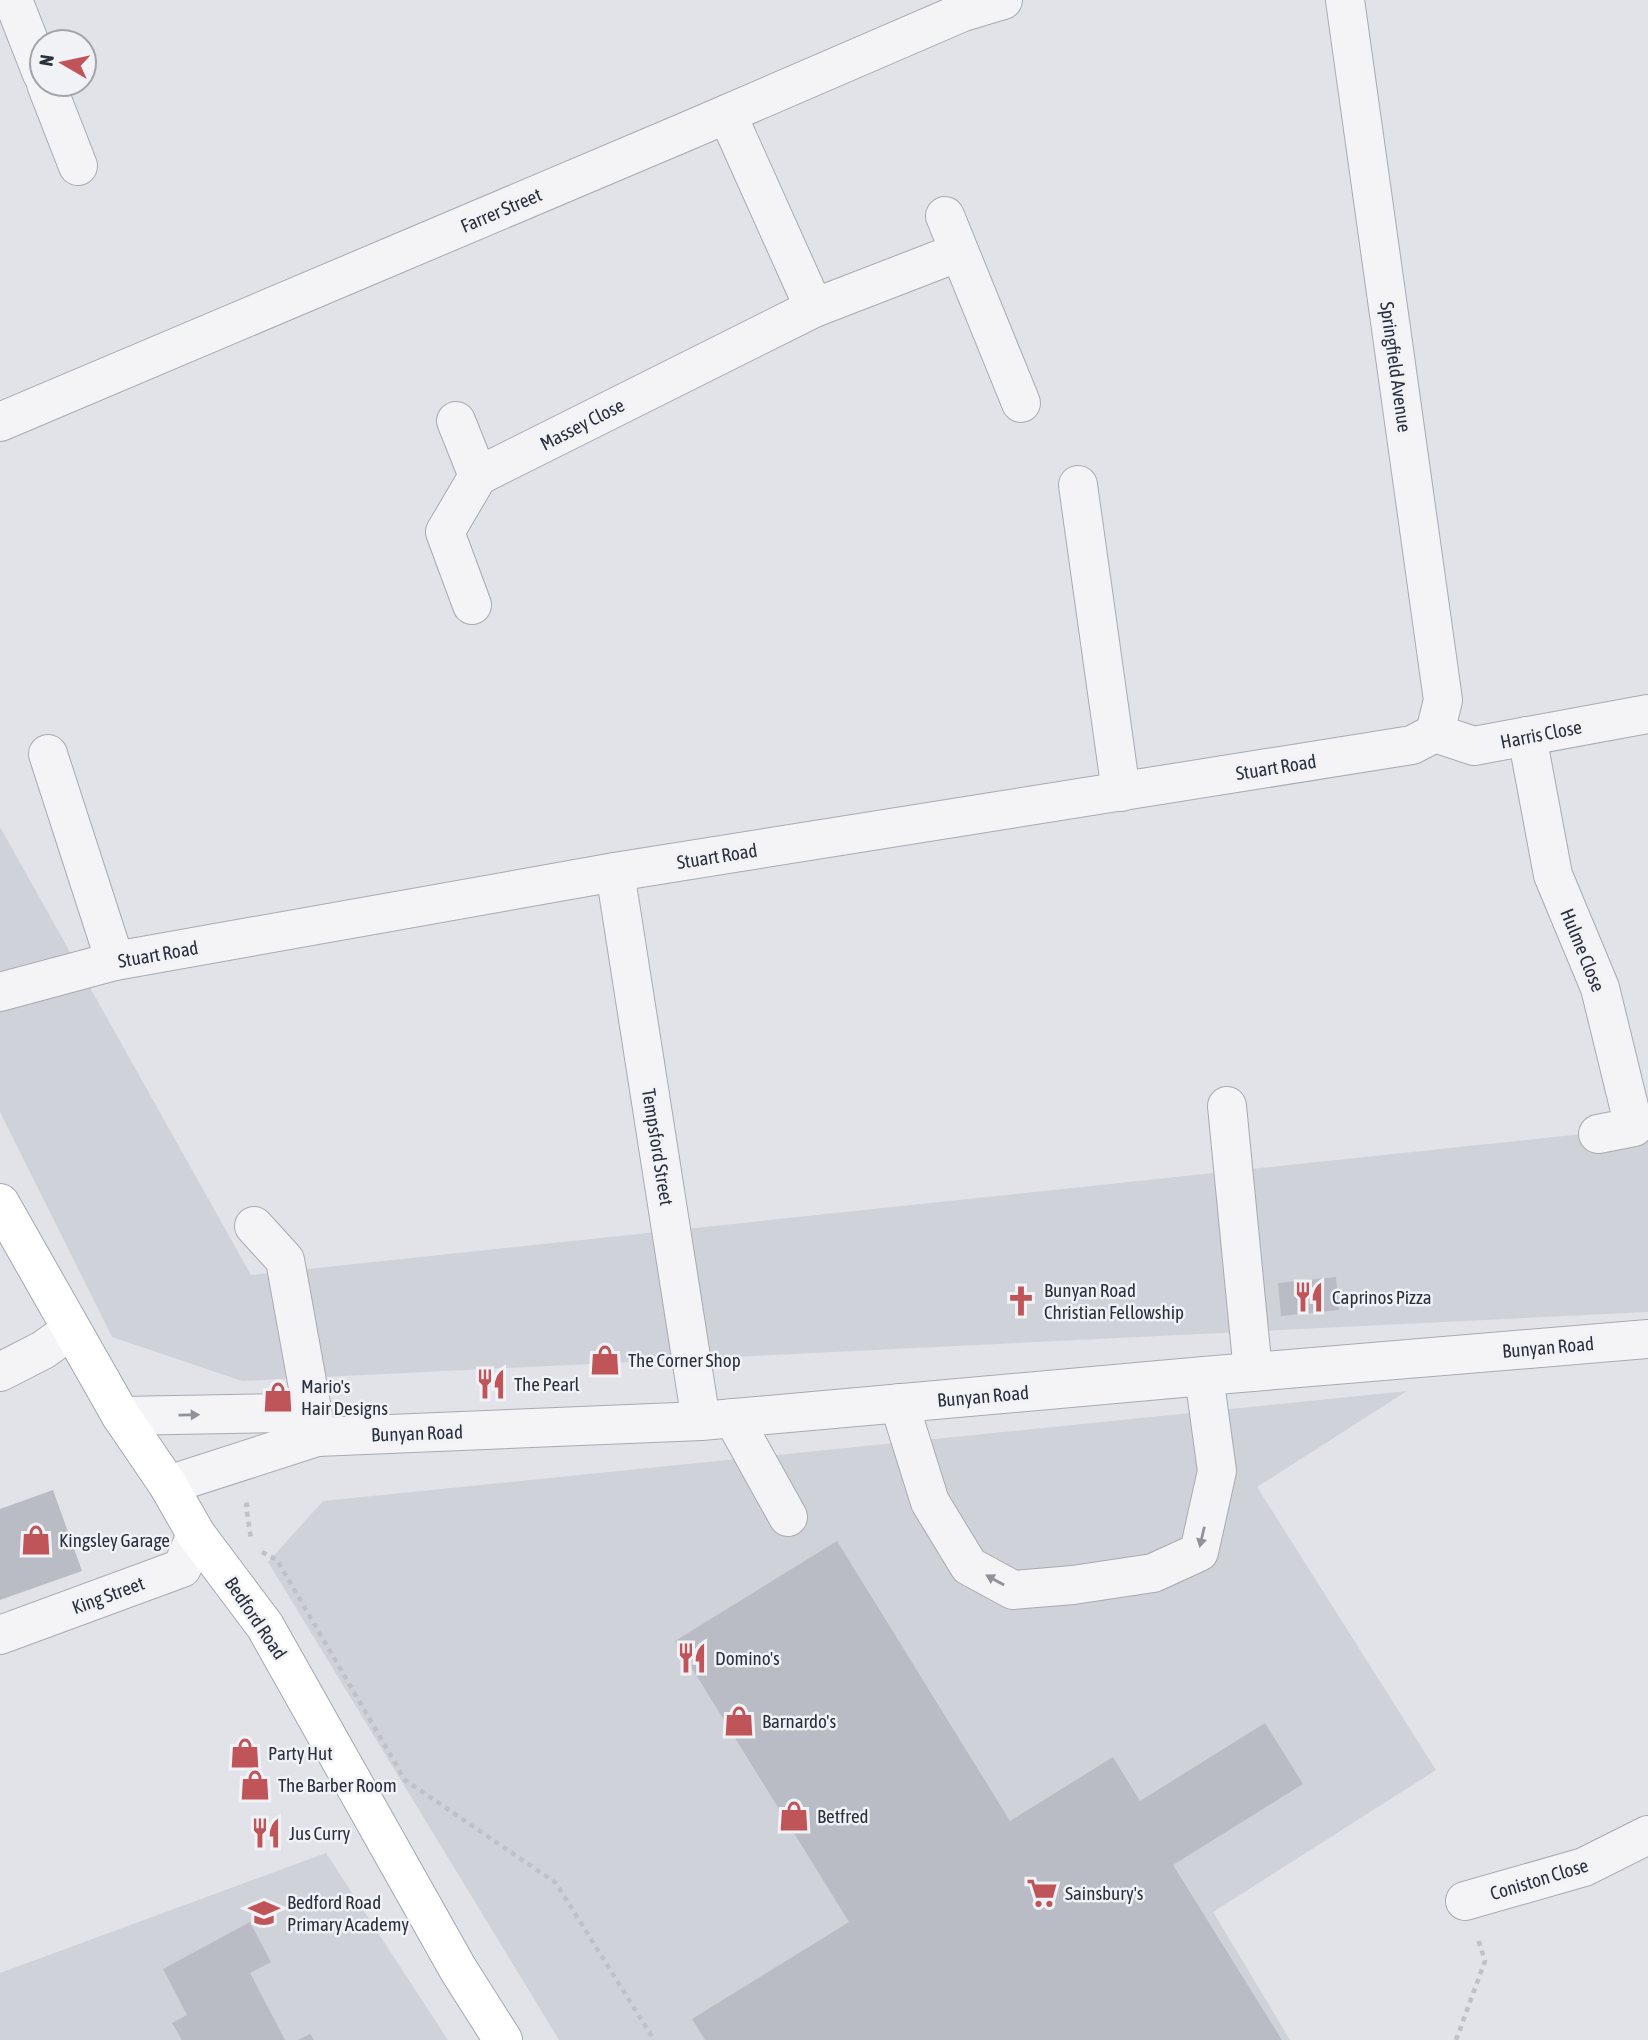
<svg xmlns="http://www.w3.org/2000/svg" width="1648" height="2040" font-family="'Asap Condensed',sans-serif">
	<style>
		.built { fill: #d0d2da }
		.building { fill: #b9bcc4 }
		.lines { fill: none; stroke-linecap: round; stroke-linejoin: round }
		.minor-casing { stroke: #a7aab2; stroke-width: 40 }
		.major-casing { stroke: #a2a7b3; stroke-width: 40 }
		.path { stroke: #c0c1c7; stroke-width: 4.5; stroke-dasharray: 5 5; stroke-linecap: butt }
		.minor { stroke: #f4f4f7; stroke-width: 38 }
		.major { stroke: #fff; stroke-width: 38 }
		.oneway { fill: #90929a }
		.labels { text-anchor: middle; stroke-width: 5; stroke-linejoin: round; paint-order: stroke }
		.street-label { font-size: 19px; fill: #2b303e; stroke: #f1f2f6 }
		.poi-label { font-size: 19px; fill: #2b303e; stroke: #f1f2f6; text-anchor: start }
	</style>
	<rect width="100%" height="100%" fill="#e1e3e8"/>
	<g class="built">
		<path d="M0,827L251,1275L1648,1127V1312L242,1381L112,1337L0,1112Z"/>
		<path d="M1407,1391L1257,1487L1436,1770L1213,1912L1290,2040H559L268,1562L323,1501Z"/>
		<path d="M326,1853L448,2040H0V1973Z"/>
	</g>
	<g class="building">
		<path d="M1336,1277L1339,1310L1281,1316L1278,1283Z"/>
		<path d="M53,1490L82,1571L0,1600V1509Z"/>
		<path d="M837,1541L1010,1821L1113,1757L1140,1801L1265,1723L1303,1784L1173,1865L1282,2040H705L692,2019L849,1922L675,1641Z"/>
		<path d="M250,1922L271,1962L250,1973L285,2040H182L172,2023L187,2015L163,1969Z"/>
		<path d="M310,2034L314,2040H298Z"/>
	</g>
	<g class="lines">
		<g class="minor-casing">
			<g id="minor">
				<path d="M13,0L42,74"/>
				<path d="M1345,0L1443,700L1435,733"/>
				<path d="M46,84L78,166"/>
				<path d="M727,114L814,308"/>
				<path d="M945,216L1021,403"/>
				<path d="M456,421L478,476"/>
				<path d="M0,422L692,129L963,12L1003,0"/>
				<path d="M1078,485L1121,792"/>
				<path d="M472,605L445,532L478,476L814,308L959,252"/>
				<path d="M1435,733L1474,746L1648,714"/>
				<path d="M1527,736L1553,875L1600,988L1634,1127L1598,1134"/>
				<path d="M48,754L115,961"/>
				<path d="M615,872L701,1421"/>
				<path d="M0,992L115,961L615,872L1412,745L1435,733"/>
				<path d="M1227,1106L1253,1372"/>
				<path d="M254,1226L285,1260L317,1437"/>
				<path d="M0,1372L43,1350L71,1330"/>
				<path d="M899,1403L930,1502L969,1566L1013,1590L1073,1585L1153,1573L1199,1552L1217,1471L1204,1376"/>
				<path d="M121,1416L279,1413L317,1437"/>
				<path d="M733,1418L788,1517"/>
				<path d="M168,1485L317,1437L701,1421L1204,1376L1648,1339"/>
				<path d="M0,1635L182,1568L196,1534"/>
				<path d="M1465,1901L1584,1867L1648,1835"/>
			</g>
		</g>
		<g class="major-casing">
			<path id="major" d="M0,1203L121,1416L168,1485L196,1534L265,1626L458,1969L503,2040"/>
		</g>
		<g class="path">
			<path d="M249,1504L246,1505L251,1539"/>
			<path d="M262,1552L277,1560L405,1780L556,1883L654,2040"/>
			<path d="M1456,2040L1485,1961L1478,1939"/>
		</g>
		<use href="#minor" class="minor"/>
		<use href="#major" class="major"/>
	</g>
	<defs><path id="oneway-solid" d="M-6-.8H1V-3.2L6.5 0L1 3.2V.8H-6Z" transform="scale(1.75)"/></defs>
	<g class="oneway">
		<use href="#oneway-solid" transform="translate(189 1415) rotate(-1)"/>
		<use href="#oneway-solid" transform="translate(1202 1537) rotate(103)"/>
		<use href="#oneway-solid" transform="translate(995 1580) rotate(-151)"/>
	</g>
	<defs>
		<g id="restaurant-bare" transform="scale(2.415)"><path d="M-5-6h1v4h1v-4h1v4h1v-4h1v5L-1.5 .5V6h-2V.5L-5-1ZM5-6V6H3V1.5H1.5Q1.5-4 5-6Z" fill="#bf5459" stroke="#f1f2f6" stroke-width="2.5" paint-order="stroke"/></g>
		<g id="church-bare" transform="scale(2.415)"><path d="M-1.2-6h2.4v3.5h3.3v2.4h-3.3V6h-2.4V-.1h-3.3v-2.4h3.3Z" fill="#bf5459" stroke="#f1f2f6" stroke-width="2.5" paint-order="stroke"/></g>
		<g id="shop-bare" transform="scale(2.415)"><path d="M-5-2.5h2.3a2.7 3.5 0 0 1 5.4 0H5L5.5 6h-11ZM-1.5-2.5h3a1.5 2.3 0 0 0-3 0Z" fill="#bf5459" stroke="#f1f2f6" stroke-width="2.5" paint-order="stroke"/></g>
		<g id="supermarket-bare" transform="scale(2.415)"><path d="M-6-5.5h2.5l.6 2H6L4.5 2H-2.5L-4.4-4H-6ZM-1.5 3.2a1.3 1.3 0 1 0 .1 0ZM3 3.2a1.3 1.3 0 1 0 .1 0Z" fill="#bf5459" stroke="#f1f2f6" stroke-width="2.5" paint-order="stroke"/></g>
		<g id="school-bare" transform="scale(2.415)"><path d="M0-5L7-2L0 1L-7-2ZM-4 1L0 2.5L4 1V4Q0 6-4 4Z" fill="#bf5459" stroke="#f1f2f6" stroke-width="2.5" paint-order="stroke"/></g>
	</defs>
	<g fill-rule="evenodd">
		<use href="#restaurant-bare" x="1309" y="1297"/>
		<use href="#church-bare" x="1021" y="1301"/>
		<use href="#shop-bare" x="605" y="1360"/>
		<use href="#restaurant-bare" x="491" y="1384"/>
		<use href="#shop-bare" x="278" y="1397"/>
		<use href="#shop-bare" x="36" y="1540"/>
		<use href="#restaurant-bare" x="692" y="1658"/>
		<use href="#shop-bare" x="739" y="1721"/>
		<use href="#shop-bare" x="245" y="1753"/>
		<use href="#shop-bare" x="255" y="1785"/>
		<use href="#shop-bare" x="794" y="1816"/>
		<use href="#restaurant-bare" x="266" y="1833"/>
		<use href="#supermarket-bare" x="1042" y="1893"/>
		<use href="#school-bare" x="264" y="1913"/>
	</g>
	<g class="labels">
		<g class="street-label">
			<text transform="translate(501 210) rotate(-23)" y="7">Farrer Street</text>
			<text transform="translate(1396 367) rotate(82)" y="7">Springfield Avenue</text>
			<text transform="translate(582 424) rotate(-27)" y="7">Massey Close</text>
			<text transform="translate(1541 734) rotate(-11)" y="7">Harris Close</text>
			<text transform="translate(1276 767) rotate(-9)" y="7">Stuart Road</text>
			<text transform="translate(717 856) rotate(-9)" y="7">Stuart Road</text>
			<text transform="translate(1583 950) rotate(68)" y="7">Hulme Close</text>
			<text transform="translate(158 954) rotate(-10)" y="7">Stuart Road</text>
			<text transform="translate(658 1147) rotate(81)" y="7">Tempsford Street</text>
			<text transform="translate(1548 1347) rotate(-5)" y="7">Bunyan Road</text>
			<text transform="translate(983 1396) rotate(-5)" y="7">Bunyan Road</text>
			<text transform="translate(417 1433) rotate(-2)" y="7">Bunyan Road</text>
			<text transform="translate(108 1595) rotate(-20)" y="7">King Street</text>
			<text transform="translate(256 1618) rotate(56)" y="7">Bedford Road</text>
			<text transform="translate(1539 1879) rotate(-17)" y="7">Coniston Close</text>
		</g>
		<g class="poi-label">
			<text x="1044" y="1297">Bunyan Road<tspan x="1044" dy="22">Christian Fellowship</tspan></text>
			<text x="1332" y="1304">Caprinos Pizza</text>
			<text x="628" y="1367">The Corner Shop</text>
			<text x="514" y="1391">The Pearl</text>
			<text x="301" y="1393">Mario's<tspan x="301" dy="22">Hair Designs</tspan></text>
			<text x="59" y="1547">Kingsley Garage</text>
			<text x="715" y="1665">Domino's</text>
			<text x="762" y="1728">Barnardo's</text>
			<text x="268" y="1760">Party Hut</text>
			<text x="278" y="1792">The Barber Room</text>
			<text x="817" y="1823">Betfred</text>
			<text x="289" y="1840">Jus Curry</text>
			<text x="1065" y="1900">Sainsbury's</text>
			<text x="287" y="1909">Bedford Road<tspan x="287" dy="22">Primary Academy</tspan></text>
		</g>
	</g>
	<g transform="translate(63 63) rotate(279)"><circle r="33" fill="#f1f2f6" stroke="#a2a4ac" stroke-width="2"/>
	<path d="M0-5L12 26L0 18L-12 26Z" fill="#bf5459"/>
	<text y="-10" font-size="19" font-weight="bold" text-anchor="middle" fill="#2b303e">N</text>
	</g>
</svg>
